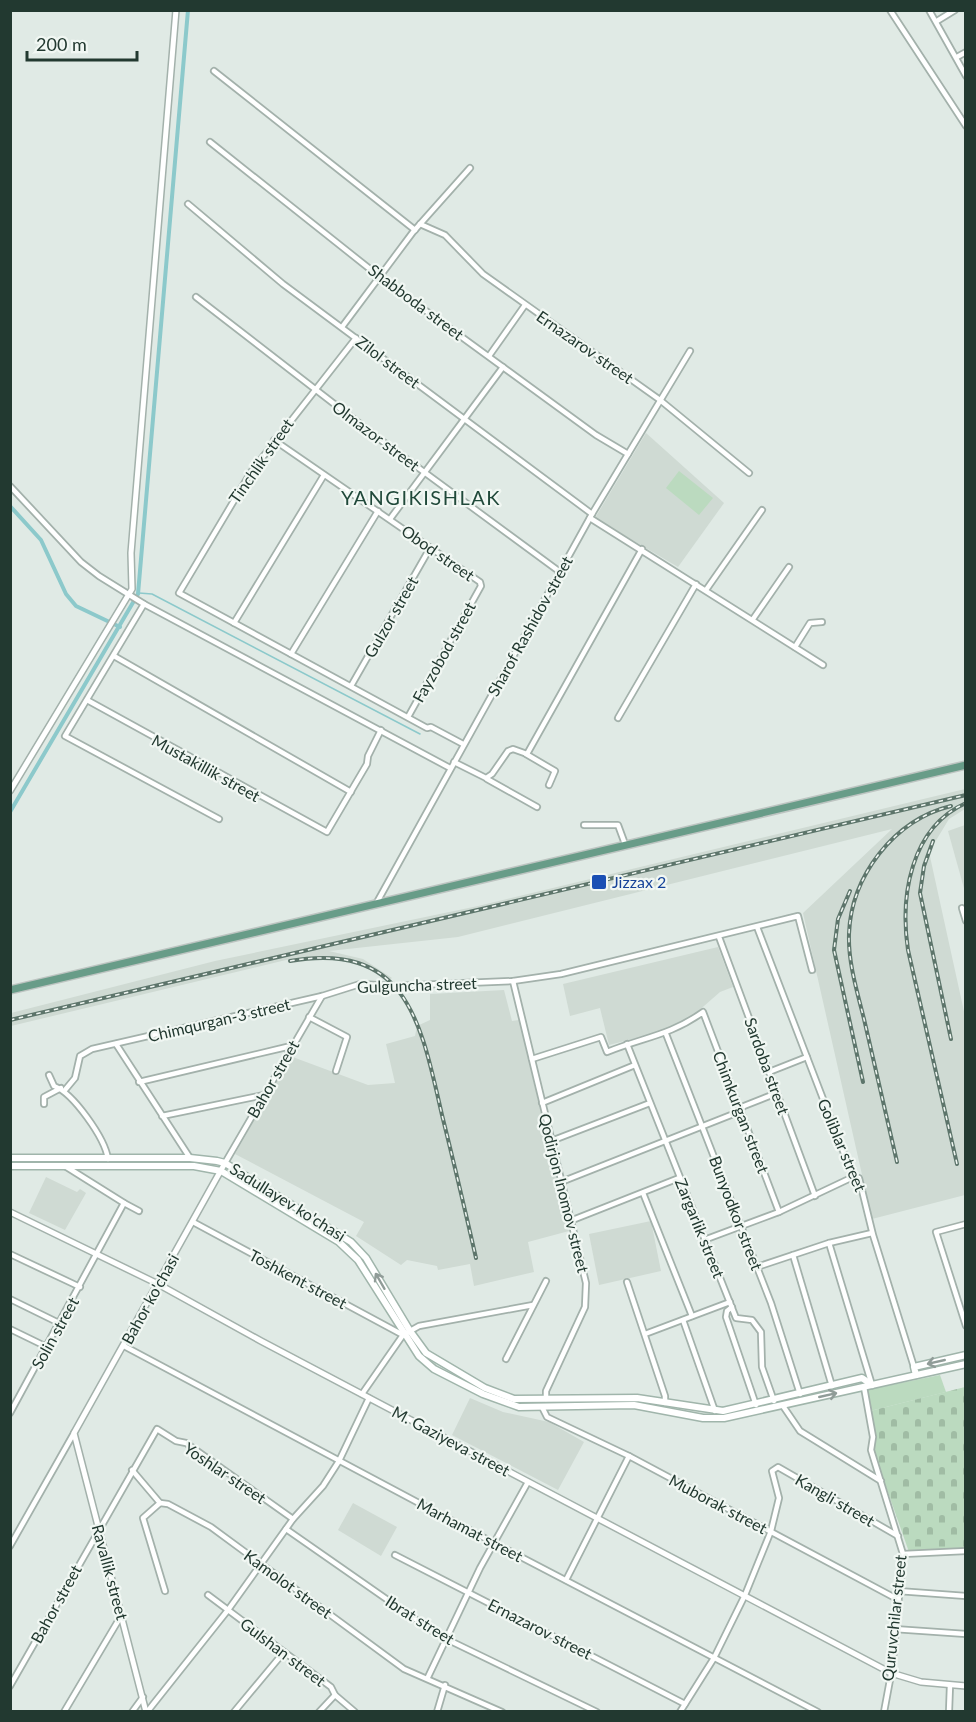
<svg xmlns="http://www.w3.org/2000/svg" width="976" height="1722" font-family="Lato,sans-serif">
	<style>
		.built { fill: #cfdad3 }
		.grass { fill: #bbdabf }
		.cemetery { fill: url(#cemetery-stones) }
		.lines { fill: none; stroke-linecap: round; stroke-linejoin: round }
		.stream { stroke: #8cc9cb; stroke-width: 1.5 }
		.canal { stroke: #8cc9cb; stroke-width: 4 }
		.minor-casing { stroke: #a3b1ab; stroke-width: 8 }
		.tertiary-casing { stroke: #a3b1ab; stroke-width: 8 }
		.secondary-casing { stroke: #a0b5ab; stroke-width: 9 }
		.primary-casing { stroke: #bdc4c1; stroke-width: 10 }
		.minor { stroke: #fff; stroke-width: 4.5 }
		.tertiary { stroke: #fff; stroke-width: 5 }
		.secondary { stroke: #fff; stroke-width: 6 }
		.primary { stroke: #689c88; stroke-width: 7 }
		.rail-casing { stroke: #5d756b; stroke-width: 4 }
		.rail { stroke: #f1f7f3; stroke-width: 1.5; stroke-dasharray: 4.5; stroke-linecap: butt }
		.oneway { stroke: #909c98 }
		.transit-dot { fill: #1a4fb4; stroke: #f1f7f3; stroke-width: 2 }
		.labels { text-anchor: middle; stroke-width: 4.5; stroke-linejoin: round; paint-order: stroke }
		.street-label { font-size: 16px; fill: #223930; stroke: #f1f7f3 }
		.transit-label { font-size: 16px; fill: #164399; stroke: #f1f7f3; text-anchor: start }
		.quarter-label { font-size: 20px; letter-spacing: 1.5px; fill: #20493a; stroke: #f1f7f3 }
	</style>
	<defs>
		<pattern id="cemetery-stones" width="16" height="16" patternUnits="userSpaceOnUse" patternTransform="scale(1.5)"><rect width="16" height="16" fill="#bbdabf"/><path d="M2 7V4a2 2 0 0 1 4 0v3zM10 15v-3a2 2 0 0 1 4 0v3z" fill="#a0bca4"/></pattern>
	</defs>
	<rect width="100%" height="100%" fill="#e0eae5"/>
	<g class="built">
		<path d="M646,433L724,503L678,567L595,518Z"/>
		<path d="M965,789V809L949,819L929,852L965,1016V1195L872,1219L803,913L892,829L458,937L329,951L363,959L392,978L388,981L369,969L342,959L322,956L286,960L11,1026V1013L215,961L478,906Z"/>
		<path d="M965,825H966L965,892L948,831Z"/>
		<path d="M718,947L733,987L720,992L680,1027L609,1045L600,1008L570,1016L563,984Z"/>
		<path d="M504,990L512,1021L519,1020L569,1231L528,1242L534,1272L474,1286L470,1264L438,1270L437,1266L407,1260L401,1265L356,1236L364,1222L235,1154L290,1056L368,1085L395,1083L386,1044L415,1036L417,1026L430,1020V994Z"/>
		<path d="M46,1177L77,1192L80,1189L86,1193L65,1230L29,1213Z"/>
		<path d="M651,1221L661,1271L599,1285L589,1234Z"/>
		<path d="M470,1398L503,1412L549,1422L584,1442L558,1490L452,1435Z"/>
		<path d="M353,1503L397,1527L381,1556L338,1530Z"/>
	</g>
	<g class="grass">
		<path d="M679,471L713,498L699,515L666,488Z"/>
		<path d="M940,1375L946,1392L870,1411L867,1390Z"/>
	</g>
	<path class="cemetery" d="M965,1387V1549L909,1552L872,1447L870,1411Z"/>
	<g class="lines">
		<path class="stream" d="M139,593L152,594L420,734"/>
		<g class="canal">
			<path d="M10,506L41,540L66,594L76,606L120,627"/>
			<path d="M10,812L138,594L188,10"/>
		</g>
		<g class="minor-casing">
			<g id="minor">
				<path d="M890,10L966,126"/>
				<path d="M929,10L966,76"/>
				<path d="M937,21L955,10"/>
				<path d="M957,57L966,52"/>
				<path d="M214,71L415,230"/>
				<path d="M210,142L385,281L596,435L628,454"/>
				<path d="M188,204L283,284L592,514"/>
				<path d="M420,224L445,235L483,274L660,400L749,473"/>
				<path d="M196,297L386,444L560,572"/>
				<path d="M342,327L413,232L470,168"/>
				<path d="M356,338L251,472L179,593L427,728L431,727L463,744"/>
				<path d="M489,356L525,305"/>
				<path d="M274,440L480,582L481,586L408,717"/>
				<path d="M10,486L81,562L99,576L144,604L450,768"/>
				<path d="M590,518L823,665"/>
				<path d="M390,519L503,367"/>
				<path d="M706,590L762,510"/>
				<path d="M144,604L65,736L219,819"/>
				<path d="M753,619L789,567"/>
				<path d="M234,623L324,475"/>
				<path d="M795,647L810,623L822,622"/>
				<path d="M291,654L378,511"/>
				<path d="M114,656L351,792"/>
				<path d="M351,686L430,548"/>
				<path d="M87,700L327,832L367,764L368,756L381,730"/>
				<path d="M618,718L696,584"/>
				<path d="M526,754L555,771L549,785"/>
				<path d="M454,762L486,778L492,774L508,751L513,749L527,754L642,549"/>
				<path d="M487,779L537,807"/>
				<path d="M584,825H618L625,844"/>
				<path d="M376,904L592,514L690,351"/>
				<path d="M962,908L966,921"/>
				<path d="M757,927L853,1177L859,1178L873,1235L914,1367"/>
				<path d="M719,937L815,1196"/>
				<path d="M513,981L586,1283L585,1307L546,1391V1399"/>
				<path d="M309,1017L347,1037L336,1071"/>
				<path d="M666,1034L771,1303L800,1394"/>
				<path d="M116,1044L190,1158"/>
				<path d="M627,1044L736,1318L752,1320L761,1332L762,1367L774,1401"/>
				<path d="M532,1059L601,1037L607,1052C644,1037 669,1036 703,1012L779,1212"/>
				<path d="M769,1072L807,1057"/>
				<path d="M49,1075L54,1086C73,1093 105,1138 108,1159"/>
				<path d="M139,1082L291,1046"/>
				<path d="M65,1090L75,1078L80,1056L92,1049L322,996L360,984L394,986L513,981L561,974L798,916L812,970"/>
				<path d="M542,1103L635,1065"/>
				<path d="M44,1104V1097L61,1088"/>
				<path d="M162,1116L264,1095"/>
				<path d="M551,1141L650,1103"/>
				<path d="M225,1163L322,996"/>
				<path d="M561,1182L736,1113L744,1106L777,1093"/>
				<path d="M643,1193L692,1316"/>
				<path d="M124,1203L139,1211"/>
				<path d="M570,1221L679,1178"/>
				<path d="M193,1222L403,1335"/>
				<path d="M966,1224L936,1232L966,1326"/>
				<path d="M704,1240L779,1212L853,1177"/>
				<path d="M829,1243L872,1385"/>
				<path d="M10,1254L80,1287"/>
				<path d="M793,1255L832,1386"/>
				<path d="M757,1267L829,1243L872,1233"/>
				<path d="M627,1282L665,1396V1403"/>
				<path d="M10,1299L61,1324"/>
				<path d="M732,1307L727,1311L726,1317L756,1405"/>
				<path d="M683,1320L715,1411"/>
				<path d="M10,1329L47,1347"/>
				<path d="M645,1334L730,1302"/>
				<path d="M124,1346L494,1543L818,1712"/>
				<path d="M506,1359L546,1281"/>
				<path d="M864,1387L873,1437L871,1450L903,1554L892,1669L884,1712"/>
				<path d="M362,1394L403,1335L419,1326L533,1305"/>
				<path d="M783,1406L800,1431L881,1481"/>
				<path d="M542,1407L547,1417L629,1456L897,1599"/>
				<path d="M10,1413L124,1203L65,1166"/>
				<path d="M132,1470L160,1503"/>
				<path d="M286,1529L438,1635L597,1712"/>
				<path d="M10,1546L74,1433"/>
				<path d="M903,1554L966,1551"/>
				<path d="M395,1555L685,1704"/>
				<path d="M566,1580L629,1456"/>
				<path d="M165,1591L143,1518L160,1503L168,1504L211,1527L404,1669L502,1712"/>
				<path d="M898,1591L966,1596"/>
				<path d="M208,1595L331,1687L335,1695L355,1712"/>
				<path d="M894,1629L966,1634"/>
				<path d="M428,1677L480,1568L528,1482"/>
				<path d="M10,1686L157,1429L176,1441L186,1443L293,1519"/>
				<path d="M64,1712L121,1616"/>
				<path d="M132,1712L143,1697"/>
				<path d="M147,1712L228,1610L293,1519L323,1486L339,1461L369,1398"/>
				<path d="M234,1712L284,1652"/>
				<path d="M319,1712L335,1695"/>
				<path d="M437,1712L445,1685"/>
				<path d="M680,1712L714,1658L745,1595L771,1531L779,1498L772,1471L778,1467L898,1536"/>
				<path d="M949,1712L950,1685"/>
			</g>
		</g>
		<g class="tertiary-casing">
			<g id="tertiary">
				<path d="M10,791L132,589L131,553L176,10"/>
				<path d="M10,1212L158,1284L261,1341L891,1673L921,1682L966,1686"/>
				<path d="M146,1712L74,1433L225,1163"/>
			</g>
		</g>
		<g class="secondary-casing">
			<g id="secondary">
				<path d="M10,1158H190L217,1161L225,1163L351,1242L366,1258L410,1331L426,1353L485,1388L514,1399L637,1398L723,1411L862,1378L872,1385"/>
				<path d="M10,1166H194L221,1171L339,1242L358,1260L419,1356L434,1369L483,1394L519,1407L634,1405L703,1418H724L966,1364"/>
				<path d="M916,1375L914,1367L966,1355"/>
			</g>
		</g>
		<g class="primary-casing">
			<path id="primary" d="M10,990L966,765"/>
		</g>
		<use href="#minor" class="minor"/>
		<use href="#tertiary" class="tertiary"/>
		<use href="#secondary" class="secondary"/>
		<use href="#primary" class="primary"/>
		<g class="rail-casing">
			<g id="rail">
				<path d="M933,841L924,866L920,893L951,1039"/>
				<path d="M850,891L838,919L834,950L863,1082"/>
				<path d="M290,961C408,941 421,1024 442,1115C454,1163 465,1210 476,1258"/>
				<path d="M10,1020L966,795"/>
				<path d="M897,1162C886,1115 875,1067 864,1019C857,991 848,962 849,934C851,876 894,820 951,806"/>
				<path d="M957,1164L908,950C900,897 910,828 966,803"/>
			</g>
		</g>
		<use href="#rail" class="rail"/>
	</g>
	<defs><path id="oneway-shaft" d="M-6 0H5M1.5-3L5.5 0L1.5 3" fill="none" stroke-width="1.6" stroke-linecap="round" stroke-linejoin="round" transform="scale(1.5)"/></defs>
	<g class="oneway">
		<use href="#oneway-shaft" transform="translate(380 1281) rotate(-120)"/>
		<use href="#oneway-shaft" transform="translate(936 1362) rotate(167)"/>
		<use href="#oneway-shaft" transform="translate(828 1395) rotate(-13)"/>
	</g>
	<rect class="transit-dot" x="591" y="874" width="16" height="16" rx="3"/>
	<g class="labels">
		<g class="street-label">
			<text transform="translate(416 302) rotate(37)" y="6">Shabboda street</text>
			<text transform="translate(585 347) rotate(35)" y="6">Ernazarov street</text>
			<text transform="translate(388 362) rotate(37)" y="6">Zilol street</text>
			<text transform="translate(376 436) rotate(37)" y="6">Olmazor street</text>
			<text transform="translate(261 461) rotate(-55)" y="6">Tinchlik street</text>
			<text transform="translate(438 553) rotate(35)" y="6">Obod street</text>
			<text transform="translate(391 617) rotate(-60)" y="6">Gulzor street</text>
			<text transform="translate(530 626) rotate(-61)" y="6">Sharof Rashidov street</text>
			<text transform="translate(444 652) rotate(-61)" y="6">Fayzobod street</text>
			<text transform="translate(206 768) rotate(29)" y="6">Mustakillik street</text>
			<text transform="translate(417 985) rotate(-2)" y="6">Gulguncha street</text>
			<text transform="translate(219 1020) rotate(-13)" y="6">Chimqurgan-3 street</text>
			<text transform="translate(767 1066) rotate(70)" y="6">Sardoba street</text>
			<text transform="translate(273 1079) rotate(-60)" y="6">Bahor street</text>
			<text transform="translate(741 1112) rotate(69)" y="6">Chimkurgan street</text>
			<text transform="translate(842 1145) rotate(67)" y="6">Goliblar street</text>
			<text transform="translate(564 1193) rotate(76)" y="6">Qodirjon Inomov street</text>
			<text transform="translate(288 1202) rotate(32)" y="6">Sadullayev ko'chasi</text>
			<text transform="translate(736 1213) rotate(69)" y="6">Bunyodkor street</text>
			<text transform="translate(700 1228) rotate(68)" y="6">Zargarlik street</text>
			<text transform="translate(298 1279) rotate(28)" y="6">Toshkent street</text>
			<text transform="translate(150 1299) rotate(-61)" y="6">Bahor ko'chasi</text>
			<text transform="translate(55 1333) rotate(-61)" y="6">Solin street</text>
			<text transform="translate(451 1441) rotate(28)" y="6">M. Gaziyeva street</text>
			<text transform="translate(225 1473) rotate(34)" y="6">Yoshlar street</text>
			<text transform="translate(835 1500) rotate(30)" y="6">Kangli street</text>
			<text transform="translate(718 1504) rotate(28)" y="6">Muborak street</text>
			<text transform="translate(470 1530) rotate(28)" y="6">Marhamat street</text>
			<text transform="translate(110 1572) rotate(75)" y="6">Ravallik street</text>
			<text transform="translate(288 1584) rotate(36)" y="6">Kamolot street</text>
			<text transform="translate(56 1604) rotate(-61)" y="6">Bahor street</text>
			<text transform="translate(894 1618) rotate(-84)" y="6">Quruvchilar street</text>
			<text transform="translate(420 1620) rotate(32)" y="6">Ibrat street</text>
			<text transform="translate(540 1629) rotate(27)" y="6">Ernazarov street</text>
			<text transform="translate(283 1652) rotate(37)" y="6">Gulshan street</text>
		</g>
		<g class="transit-label">
			<text x="612" y="888">Jizzax 2</text>
		</g>
		<g class="quarter-label">
			<text x="421" y="505">YANGIKISHLAK</text>
		</g>
	</g>
	<rect width="976" height="1722" fill="none" stroke="#223930" stroke-width="24"/>
	<path d="M27 51v9h110v-9" fill="none" stroke="#223930" stroke-width="3"/>
	<text x="36" y="51" font-size="18" fill="#223930" stroke="#f1f7f3" stroke-width="4.5" paint-order="stroke">200 m</text>
</svg>
